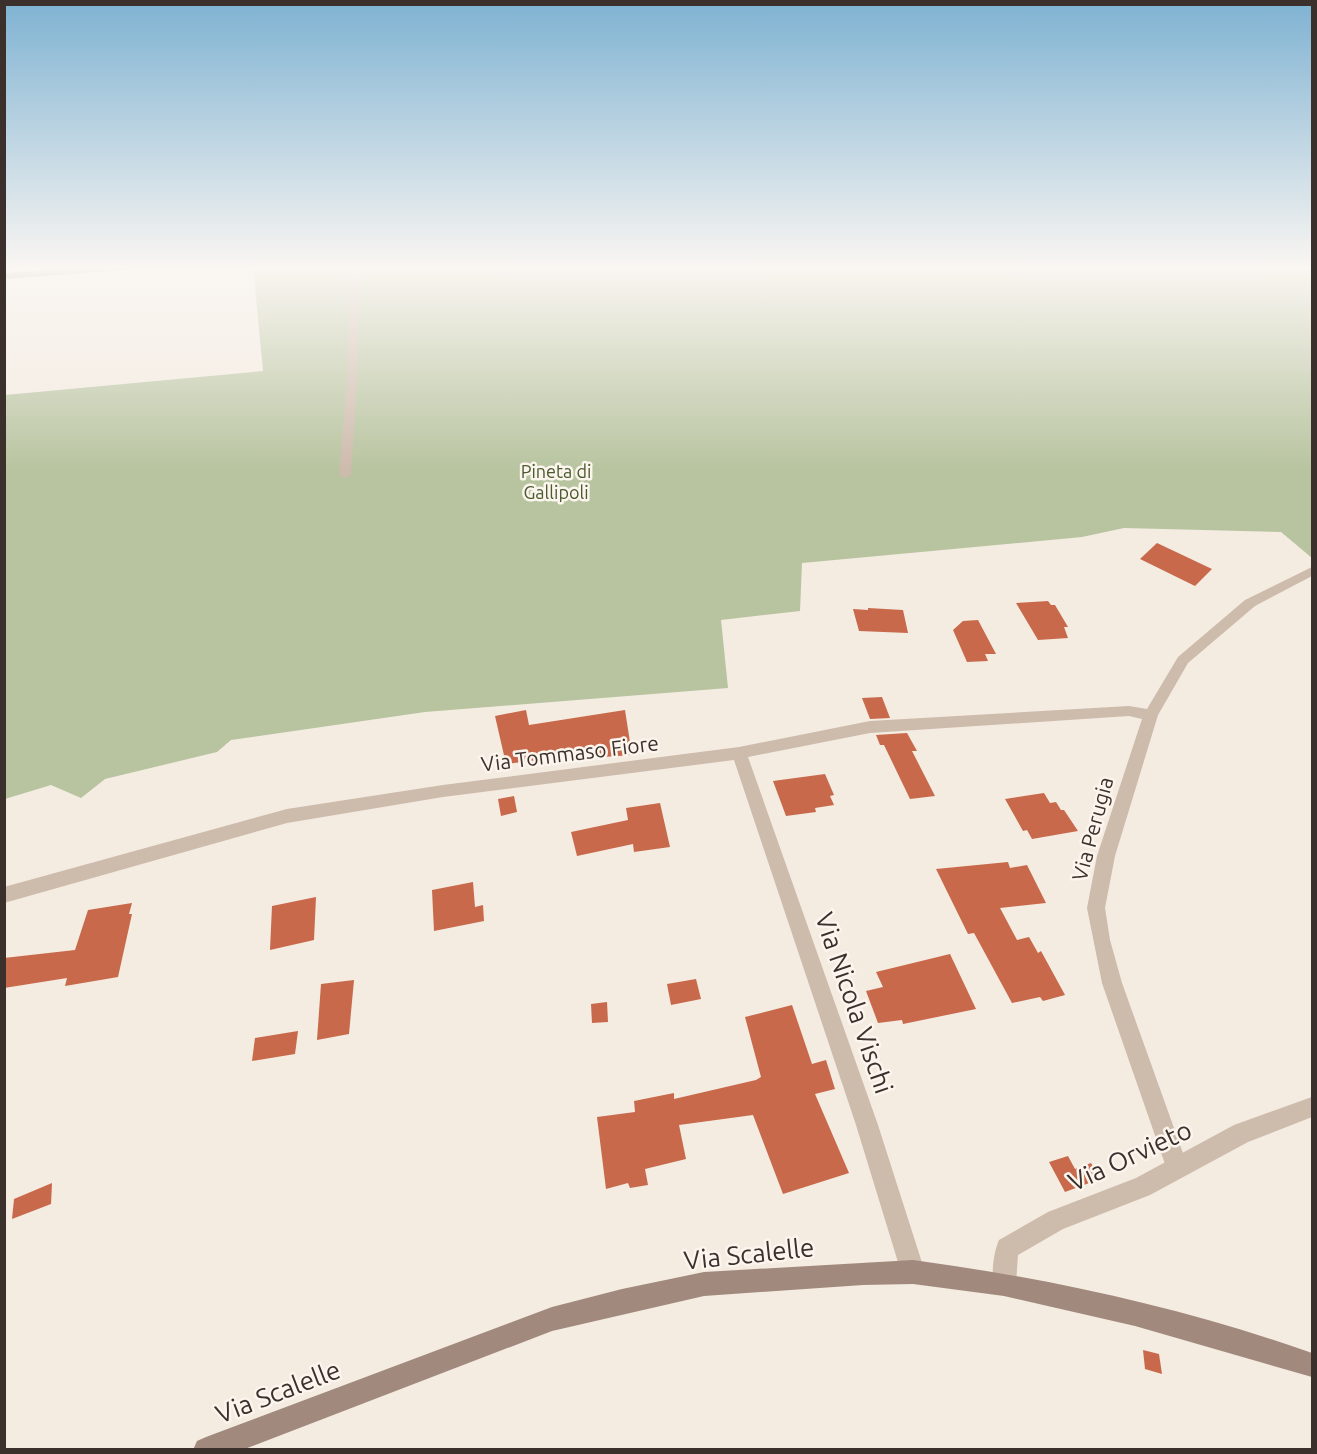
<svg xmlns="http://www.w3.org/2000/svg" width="1317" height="1454" font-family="Ubuntu,sans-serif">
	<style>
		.green { fill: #b8c4a0 }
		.building { fill: #c8694b }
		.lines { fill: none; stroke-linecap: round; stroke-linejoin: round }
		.minor { fill: #cdbbac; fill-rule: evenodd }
		.tertiary { fill: #cdbbac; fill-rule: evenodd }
		.secondary { fill: #a18a7d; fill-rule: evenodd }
		.trunk { fill: #6c584f; fill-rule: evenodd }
		.labels { text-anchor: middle; stroke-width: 5; stroke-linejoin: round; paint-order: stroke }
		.far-park-label { font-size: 18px; fill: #4a5a2e; stroke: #fbf5ee }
		.street-label { font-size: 21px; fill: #3b302b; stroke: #fbf5ee }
		.near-street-label { font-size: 26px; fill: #3b302b; stroke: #fbf5ee }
	</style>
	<rect width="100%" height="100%" fill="#f4ebe1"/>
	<path class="green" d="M253,266H1312V558L1281,532L1124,528L1082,537L802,563L800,611L721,620L728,688L425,712L231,740L217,752L105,779L81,798L51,785L5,799V395L263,371Z"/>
	<g class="building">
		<path d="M1157,543L1212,569L1195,586L1140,559Z"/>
		<path d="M1048,601L1051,605H1055L1068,627H1064L1068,638L1038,640L1016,603Z"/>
		<path d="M868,608L903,610L908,633L859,631L853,609L868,610Z"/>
		<path d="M978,620L996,654H985L988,661L967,662L953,630L963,621Z"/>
		<path d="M882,697L890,718L870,719L862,698Z"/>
		<path d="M526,710L529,725L625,710L632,755L589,758L588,754L506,764L495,716Z"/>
		<path d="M907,733L917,751H912L935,796L910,799L884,745H880L876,735Z"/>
		<path d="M825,774L834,795L830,796L834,805L815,808L816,812L786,816L773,781Z"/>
		<path d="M1044,793L1050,803L1056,802L1061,810H1064L1078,831L1032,839L1027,830L1023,831L1005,799Z"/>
		<path d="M514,796L517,812L501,816L498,799Z"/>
		<path d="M660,803L670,847L634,852L633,844L577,856L571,832L628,820L626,808Z"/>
		<path d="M1008,862L1010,868L1027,865L1046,903L1000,908L1017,940L1029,937L1038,953L1041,951L1065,995L1043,1001L1040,997L1012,1003L974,933L968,934L936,869Z"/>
		<path d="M473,882L475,907L483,905L484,921L434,931L432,890Z"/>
		<path d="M316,897L314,940L270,950L272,906Z"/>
		<path d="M132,903L129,914H132L118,977L65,986L67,978L4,988V958L75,950L88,910Z"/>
		<path d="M950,954L976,1009L903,1024L902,1020L878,1023L866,991L883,987L876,972Z"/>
		<path d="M696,979L701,999L671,1005L667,984Z"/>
		<path d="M354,980L349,1034L317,1040L321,984Z"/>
		<path d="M607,1002L608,1022L592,1023L591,1004Z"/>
		<path d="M792,1005L812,1064L826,1060L835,1089L815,1094L849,1173L783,1194L753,1115L679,1125L686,1159L645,1169L648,1185L630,1188L628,1183L606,1189L597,1117L635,1112L634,1101L674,1093V1099L756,1080L761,1077L745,1017Z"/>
		<path d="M298,1031L295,1054L252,1061L255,1038Z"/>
		<path d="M1068,1156L1075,1169L1091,1163L1100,1179L1065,1192L1049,1162Z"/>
		<path d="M52,1183L51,1204L12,1219L14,1199Z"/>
		<path d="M1143,1350L1159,1354L1162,1374L1145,1369Z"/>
	</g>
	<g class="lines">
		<g class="minor">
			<path d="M351,266H359L357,381L351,475L345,478L339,475L347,381Z"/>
			<path d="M1312,567V576L1255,606L1188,663L1158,715L1115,856L1105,908L1110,940L1122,983L1188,1167L1185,1175L1177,1178L1169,1175L1166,1167L1102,983L1087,908L1097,856L1142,719L1129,716L870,733L748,757L878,1125L925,1272L921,1280L913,1284L905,1280L901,1272L856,1125L734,760L443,797L287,823L4,903V887L287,809L443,785L739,747L870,721L1129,706L1147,709L1178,657L1245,600Z"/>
		</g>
		<path class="tertiary" d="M1312,1097V1117L1248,1142L1150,1195L1063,1229L1018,1255L1016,1284L1012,1292L1004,1296L996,1292C990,1278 993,1254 999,1240L1048,1212L1136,1178L1234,1125Z"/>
		<path class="secondary" d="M913,1260C1048,1278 1184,1308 1312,1353V1377L1135,1326L1004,1296L913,1284L863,1285L704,1296L552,1331L242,1450H193L197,1441L206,1437L552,1307L622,1289L704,1272Z"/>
		<path class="trunk" d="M102,266H141L137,269L4,279V273Z"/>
	</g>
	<linearGradient id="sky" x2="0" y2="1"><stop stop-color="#7eb2d2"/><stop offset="0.57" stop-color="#faf6f2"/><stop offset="1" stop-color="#faf6f2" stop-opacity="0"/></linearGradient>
	<rect width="1317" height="470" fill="url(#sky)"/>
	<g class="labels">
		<g class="far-park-label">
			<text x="556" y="478">Pineta di<tspan x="556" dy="21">Gallipoli</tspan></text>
		</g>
		<g class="street-label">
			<text transform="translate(570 754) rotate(-7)" y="7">Via Tommaso Fiore</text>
			<text transform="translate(1093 829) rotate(-75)" y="7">Via Perugia</text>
		</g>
		<g class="near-street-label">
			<text transform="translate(854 1003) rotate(71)" y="9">Via Nicola Vischi</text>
			<text transform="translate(1130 1156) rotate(-25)" y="9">Via Orvieto</text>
			<text transform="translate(749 1254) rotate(-6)" y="9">Via Scalelle</text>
			<text transform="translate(278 1392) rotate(-21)" y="9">Via Scalelle</text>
		</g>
	</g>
	<rect width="1317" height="1454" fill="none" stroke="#3b302b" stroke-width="12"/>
</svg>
